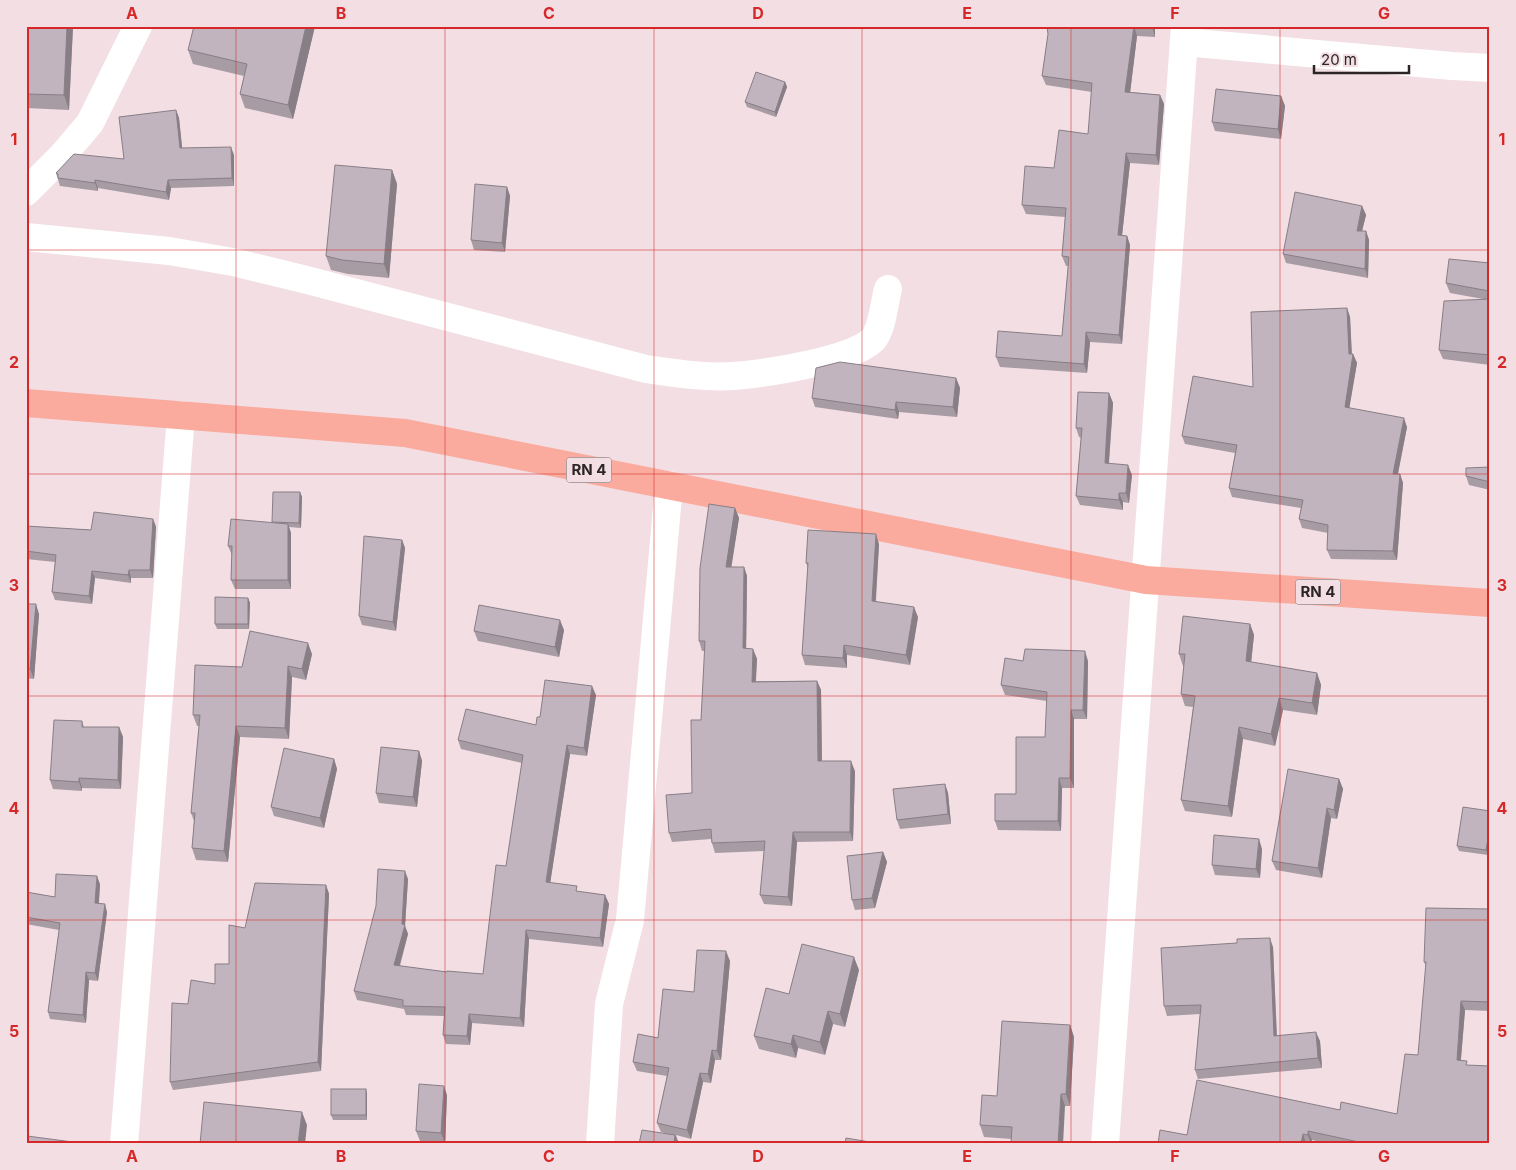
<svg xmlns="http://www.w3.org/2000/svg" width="1516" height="1170" font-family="Inter,sans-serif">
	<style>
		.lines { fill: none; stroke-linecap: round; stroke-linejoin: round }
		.minor { stroke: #fff; stroke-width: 28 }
		.highway { stroke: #faab9e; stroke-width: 28 }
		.wall { fill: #a79ba4 }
		.shaded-wall { fill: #887e86 }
		.building { fill: #c2b4bf; stroke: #887e86 }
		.grid { fill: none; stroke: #d62828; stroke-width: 1; stroke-opacity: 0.55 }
		.labels { text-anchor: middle; stroke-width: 4; stroke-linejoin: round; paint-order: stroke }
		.shield { fill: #f2dee3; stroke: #675c5f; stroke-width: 1 }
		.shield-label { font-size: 15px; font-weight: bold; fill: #2c2526 }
		.neatline { fill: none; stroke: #d62828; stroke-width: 2 }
		.grid-label { font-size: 16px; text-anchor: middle; font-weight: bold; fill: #d62828 }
	</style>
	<rect width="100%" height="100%" fill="#f2dee3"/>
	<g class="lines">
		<g class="minor">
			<path d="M1184,42L1452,66L1490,68"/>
			<path d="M26,192L61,157L90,123L138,26"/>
			<path d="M26,237L169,251L233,262L307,280L646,369C674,373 704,378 733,376C761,374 860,360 875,337C883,324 884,304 888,289"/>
			<path d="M124,1144L181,415"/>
			<path d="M600,1144L609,1004L630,920L669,485"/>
			<path d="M1105,1144L1185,26"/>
		</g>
		<path class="highway" d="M26,403L405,433L1146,580L1490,603"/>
	</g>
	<g class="wall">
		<path d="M26,26H73L69,110L26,108Z"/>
		<path d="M194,26H315L293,119L245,108L240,94L244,76L193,64L188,50Z"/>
		<path d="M1047,26H1155V37L1137,36L1130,92L1160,95L1164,104L1159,165L1130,163L1122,235L1127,236L1130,245L1122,344L1090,342L1087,373L1000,367L996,357L1062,336L1068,266H1066L1062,256L1065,217L1026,214L1022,205L1054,168L1088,134L1092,92L1046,85L1042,76L1048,34Z"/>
		<path d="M785,82L787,87L776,117L747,107L745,102Z"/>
		<path d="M1281,96L1285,106L1281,139L1215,131L1212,122Z"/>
		<path d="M176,110L179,118L182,148L234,155V186L171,188L169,200L98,188V191L60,186L56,173L124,159Z"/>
		<path d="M392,170L397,184L389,278L348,274L331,270L326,256Z"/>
		<path d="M507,187L510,196L505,252L474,250L471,240Z"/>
		<path d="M1362,206L1366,215L1362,231H1366L1369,240L1368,278L1286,263L1283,254Z"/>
		<path d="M1490,263V365L1443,359L1439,350L1483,299L1450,293L1446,283Z"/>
		<path d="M1347,308L1350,317L1352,354H1353L1357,363L1349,408L1407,427L1398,474H1400L1403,483L1397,560L1331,559L1327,550L1328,533L1302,528L1299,519L1301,508L1232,497L1229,488L1235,453L1185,444L1182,436L1253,387Z"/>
		<path d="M956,378L960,388L957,417L899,412L898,419L815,407L812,398Z"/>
		<path d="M1109,393L1113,403L1109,464L1132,475L1129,503L1123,502V510L1080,505L1076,496L1081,438L1079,437L1076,428Z"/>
		<path d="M1490,467V490L1469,485L1466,476Z"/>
		<path d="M300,492L302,497L301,528L289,527L291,533V589H235L231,580L232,555L228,546L272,522Z"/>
		<path d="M735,508L739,518L731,567H744L747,576L746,649H753L757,659L756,681H817L821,690L822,761L855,771L853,841L797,842L792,906L764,904L760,895L764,851L715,853L712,843L711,839L672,842L669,833L692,793L701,720L705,651H702L699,641Z"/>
		<path d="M153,519L156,527L153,578H131V583L95,578L92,604L55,600L52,592L55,562L26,559V526L91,530Z"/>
		<path d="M402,540L405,548L396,631L362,625L359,616Z"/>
		<path d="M879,544L876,601L918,617L910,665L847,655V668L805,665L802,655L808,568L806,563Z"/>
		<path d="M248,598L250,603L249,629H217L215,624Z"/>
		<path d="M26,604L39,614L34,679L26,678Z"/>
		<path d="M1250,624L1254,635L1251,662L1317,673L1321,685L1317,715L1283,710L1275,746L1243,739L1232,817L1185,811L1181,800L1193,707L1185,706L1181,694L1184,666H1183L1179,654Z"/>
		<path d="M564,630L559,657L478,641L474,631Z"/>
		<path d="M312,654L306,680L292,677L289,739L240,737L228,862L196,860L192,848L194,821L191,813L199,726H197L193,715Z"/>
		<path d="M1023,661H1088L1087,719H1074V788H1062L1061,831L998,830L995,821L1016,794L1045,737L1047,701L1005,695L1001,685Z"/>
		<path d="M596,695L587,756L570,754L550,883L579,892L605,895L609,904L603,947L529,939L524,1027L472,1023L470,1045L446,1044L443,1035L444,1016L406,1015L404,1009L357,1000L354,991L408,879L405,926L408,934L400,966L447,972L483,974L506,866L522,763L461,749L458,740L536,725Z"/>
		<path d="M82,721L84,727H119L123,737L121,789L82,788V791L53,789L50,780Z"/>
		<path d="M419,751L422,761L417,807L379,803L376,793Z"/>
		<path d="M334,759L337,769L324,828L274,816L271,807Z"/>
		<path d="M1339,779L1343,789L1337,819L1331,818L1322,878L1276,870L1272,861Z"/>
		<path d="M945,784L948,793L951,824L900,829L897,820Z"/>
		<path d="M1490,811V842L1488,855L1459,851L1457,846Z"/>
		<path d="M1262,849L1260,878L1215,875L1212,865Z"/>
		<path d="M883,852L887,862L875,908L855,910L852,900Z"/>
		<path d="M100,884L99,904L107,912L98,981L89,980L86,1023L50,1019L48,1012L59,930L26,924V892L55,897Z"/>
		<path d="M326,885L329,894L321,1071L173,1090L170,1082L188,1004L215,984L229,964L245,928Z"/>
		<path d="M1490,909V1011L1465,1010L1461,1060L1490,1144H1328L1312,1140L1311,1144H1158L1187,1135L1340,1110L1397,1114L1418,1055L1426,966L1424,962Z"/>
		<path d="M1273,947L1277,1035L1320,1041L1322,1068L1198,1079L1195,1070L1200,1014L1167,1016L1164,1006Z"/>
		<path d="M730,961L721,1060H715L711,1083L703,1082L691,1139L676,1135L679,1144H639L669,1134L661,1132L657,1123L667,1076L637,1071L633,1062L658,1038L694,992Z"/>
		<path d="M859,970L845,1027L833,1024L825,1055L798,1048L796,1058L759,1049L754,1036L789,994Z"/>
		<path d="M1070,1025L1074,1037L1070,1106H1065L1011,1139L984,1137L980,1125L997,1096Z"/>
		<path d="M366,1089L367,1094V1120H333L331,1115Z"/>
		<path d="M447,1095L445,1143L420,1141L416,1131Z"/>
	</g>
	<g class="shaded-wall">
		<path d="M67,26H73L69,110L64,95Z"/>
		<path d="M306,26H315L293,119L288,105Z"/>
		<path d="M1134,26L1137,36L1129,102L1125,92Z"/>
		<path d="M1152,26H1155V37Z"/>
		<path d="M785,82L787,87L776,117L775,112Z"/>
		<path d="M1160,95L1164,104L1159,165L1156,155Z"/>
		<path d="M1281,96L1285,106L1281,139L1278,129Z"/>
		<path d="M176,110L179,118L183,156L180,148Z"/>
		<path d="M231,147L234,155V186L232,178Z"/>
		<path d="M1126,153L1130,163L1121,245L1118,235Z"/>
		<path d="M392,170L397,184L389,278L384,264Z"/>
		<path d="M95,180L98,188V191L95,183Z"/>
		<path d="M168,180L171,188L169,200L166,192Z"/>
		<path d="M507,187L510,196L505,252L502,243Z"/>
		<path d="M1362,206L1366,215L1360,239L1357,231Z"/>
		<path d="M1366,231L1369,240L1368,278L1365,269Z"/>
		<path d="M1127,236L1130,245L1122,344L1119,335Z"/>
		<path d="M1347,308L1350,317L1352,362L1353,354L1357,363L1348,416L1345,407L1349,354Z"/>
		<path d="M1086,332L1090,342L1087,373L1084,364Z"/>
		<path d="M956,378L960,388L957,417L953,407Z"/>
		<path d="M1109,393L1113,403L1108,473L1105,463Z"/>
		<path d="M896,402L899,412L898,419L895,410Z"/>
		<path d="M1404,418L1407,427L1396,483L1393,474Z"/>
		<path d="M1128,465L1132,475L1129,503L1126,493Z"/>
		<path d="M1400,474L1403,483L1397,560L1393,551Z"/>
		<path d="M300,492L302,497L301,528L299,523Z"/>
		<path d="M1119,493L1123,502V510L1119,500Z"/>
		<path d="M735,508L739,518L730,576L726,567Z"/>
		<path d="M153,519L156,527L153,578L150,570Z"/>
		<path d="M288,524L291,533V589L288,580Z"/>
		<path d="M876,534L879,544L875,610L872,601Z"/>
		<path d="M402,540L405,548L396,631L393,622Z"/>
		<path d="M744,567L747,576L746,658L743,648Z"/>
		<path d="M129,570L131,578V583L128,575Z"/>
		<path d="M92,571L95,578L92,604L89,596Z"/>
		<path d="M248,598L250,603L249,629L248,624Z"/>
		<path d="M36,604L39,614L34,679L30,669Z"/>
		<path d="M914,607L918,617L910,665L906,655Z"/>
		<path d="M560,620L564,630L559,657L555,647Z"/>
		<path d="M1250,624L1254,635L1250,673L1246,661Z"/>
		<path d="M308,643L312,654L306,680L302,669Z"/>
		<path d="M844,645L847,655V668L843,658Z"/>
		<path d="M753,649L757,659L755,691L752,682Z"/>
		<path d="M1085,651L1088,661L1087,719L1083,710Z"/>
		<path d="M288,666L292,677L289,739L285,728Z"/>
		<path d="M1317,673L1321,685L1317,715L1312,703Z"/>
		<path d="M817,681L821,690L822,771L818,761Z"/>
		<path d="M592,686L596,695L587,756L584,748Z"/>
		<path d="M1279,698L1283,710L1275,746L1271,734Z"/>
		<path d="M1071,710L1074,719V788L1070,778Z"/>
		<path d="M236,726L240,737L228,862L224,851Z"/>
		<path d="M119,727L123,737L121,789L118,780Z"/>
		<path d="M1239,727L1243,739L1232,817L1228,806Z"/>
		<path d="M567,745L570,754L549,891L546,882Z"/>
		<path d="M419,751L422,761L417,807L413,797Z"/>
		<path d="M334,759L337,769L324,828L320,818Z"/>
		<path d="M851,761L855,771L853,841L850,832Z"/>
		<path d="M79,778L82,788V791L79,782Z"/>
		<path d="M1059,778L1062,788L1061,831L1058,821Z"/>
		<path d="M1339,779L1343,789L1337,819L1334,810Z"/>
		<path d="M945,784L948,793L951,824L948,814Z"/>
		<path d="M1327,808L1331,818L1322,878L1318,868Z"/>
		<path d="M1490,827V842L1488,855L1486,850Z"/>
		<path d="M793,832L797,842L792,906L788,897Z"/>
		<path d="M1259,839L1262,849L1260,878L1256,869Z"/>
		<path d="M883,852L887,862L875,908L872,898Z"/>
		<path d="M405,871L408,879L405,926L408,934L397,974L394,965L402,924Z"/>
		<path d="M97,876L100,884L98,911L95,903Z"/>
		<path d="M326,885L329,894L321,1071L318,1062Z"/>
		<path d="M605,895L609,904L603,947L600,938Z"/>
		<path d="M105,904L107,912L98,981L95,973Z"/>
		<path d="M526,930L529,939L524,1027L520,1018Z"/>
		<path d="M1270,938L1273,947L1277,1045L1274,1036Z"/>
		<path d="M726,951L730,961L721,1060L717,1051Z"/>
		<path d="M854,957L859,970L845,1027L840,1014Z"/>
		<path d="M86,972L89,980L86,1023L83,1015Z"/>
		<path d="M1461,1001L1465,1010L1460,1069L1457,1060Z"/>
		<path d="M828,1011L833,1024L825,1055L820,1042Z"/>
		<path d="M469,1014L472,1023L470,1045L467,1036Z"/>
		<path d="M1070,1025L1074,1037L1070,1106L1066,1094Z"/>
		<path d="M1316,1032L1320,1041L1322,1068L1318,1058Z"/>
		<path d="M793,1035L798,1048L796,1058L791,1044Z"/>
		<path d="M712,1050L715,1060L711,1083L708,1074Z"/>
		<path d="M700,1073L703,1082L691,1139L687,1130Z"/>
		<path d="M444,1086L447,1095L445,1143L441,1133Z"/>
		<path d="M366,1089L367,1094V1120L366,1115Z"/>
		<path d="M1061,1094L1065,1106L1063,1144H1058Z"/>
		<path d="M302,1112L307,1125L305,1144H298Z"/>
		<path d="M1308,1131L1312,1140L1311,1144L1308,1135Z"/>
		<path d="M1303,1134L1306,1144H1301Z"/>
		<path d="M675,1135L679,1144H674Z"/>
	</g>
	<g class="building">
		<path d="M26,26H67L64,95L26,94Z"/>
		<path d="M194,26H306L288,105L240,94L247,64L188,50Z"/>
		<path d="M1047,26H1152H1134L1125,92L1160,95L1156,155L1126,153L1118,235L1127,236L1119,335L1086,332L1084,364L996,357L998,331L1062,336L1069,257L1062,256L1066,208L1022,205L1025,166L1054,168L1059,130L1088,134L1092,83L1042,76L1048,34Z"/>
		<path d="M756,72L785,82L775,112L745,102Z"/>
		<path d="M1216,89L1281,96L1278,129L1212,122Z"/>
		<path d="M176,110L180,148L231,147L232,178L168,180L166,192L95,180V183L58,178V174L56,173L74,154L124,159L119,117Z"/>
		<path d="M335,165L392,170L384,264L342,260L326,256Z"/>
		<path d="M475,184L507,187L502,243L471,240Z"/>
		<path d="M1295,192L1362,206L1357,231H1366L1365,269L1283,254Z"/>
		<path d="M1449,259L1490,263V295H1488L1489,291L1446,283Z"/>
		<path d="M1490,299V355L1439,350L1444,301Z"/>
		<path d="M1347,308L1349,354H1353L1345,407L1404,418L1393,474H1400L1393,551L1327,550L1328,525L1299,519L1303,500L1229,488L1237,445L1182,436L1193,376L1253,387L1251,312Z"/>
		<path d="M840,362L956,378L953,407L896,402L895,410L812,398L816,368Z"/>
		<path d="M1078,392L1109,393L1105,463L1128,465L1126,493H1119V500L1076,496L1082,428H1076Z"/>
		<path d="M1490,467V482L1466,476V468Z"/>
		<path d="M273,492H300L299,523L272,522Z"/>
		<path d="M709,504L735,508L726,567H744L743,648L753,649L752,682L817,681L818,761H851L850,832H793L788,897L760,895L765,841L712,843L711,829L669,833L666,795L692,793L691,720H701L705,641H699L700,568Z"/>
		<path d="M94,512L153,519L150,570H129L128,575L92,571L89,596L52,592L56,555L26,551V526L91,530Z"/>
		<path d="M231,519L288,524V580H231L232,546H228Z"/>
		<path d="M808,530L876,534L872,601L914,607L906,655L844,645L843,658L802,655L808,563H806Z"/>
		<path d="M364,536L402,540L393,622L359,616Z"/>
		<path d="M215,597L248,598V624H215Z"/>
		<path d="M26,604H36L30,669H26Z"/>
		<path d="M479,605L560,620L555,647L474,631Z"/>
		<path d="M1183,616L1250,624L1246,661L1317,673L1312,703L1279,698L1271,734L1239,727L1228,806L1181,800L1195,696L1181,694L1185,654H1179Z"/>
		<path d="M250,631L308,643L302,669L288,666L285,728L236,726L224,851L192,848L195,813H191L200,715H193L195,665L242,667Z"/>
		<path d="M1025,649L1085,651L1083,710H1071L1070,778H1059L1058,821H995V794H1016V737H1045L1047,692L1001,685L1005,658L1023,661Z"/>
		<path d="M545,680L592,686L584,748L567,745L546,882L577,886L576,891L605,895L600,938L526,930L520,1018L469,1014L467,1036L443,1035L445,1007L403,1006V1000L354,991L376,906L378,869L405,871L402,924L405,925L394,965L447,972V971L483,974L496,865L506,866L523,755L458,740L466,709L536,725L537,717H540Z"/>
		<path d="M54,720L82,721V727H119L118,780L79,778V782L50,780Z"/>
		<path d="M381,747L419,751L413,797L376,793Z"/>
		<path d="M284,748L334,759L320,818L271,807Z"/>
		<path d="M1288,769L1339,779L1334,810L1327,808L1318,868L1272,861Z"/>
		<path d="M945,784L948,814L897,820L893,789Z"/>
		<path d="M1463,807L1490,811V827L1486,850L1457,846Z"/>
		<path d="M1214,835L1259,839L1256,869L1212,865Z"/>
		<path d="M883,852L872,898L852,900L847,856Z"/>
		<path d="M56,874L97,876L95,903L105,904L95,973L86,972L83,1015L48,1012L60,923L26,917V892L55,897Z"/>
		<path d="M255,883L326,885L318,1062L170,1082L172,1003L188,1004L191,980L215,984V964H229V925L245,928Z"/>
		<path d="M1426,908L1490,909V1002L1461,1001L1457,1060L1467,1061L1466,1065L1490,1066V1144H1368L1308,1131V1135L1303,1134L1301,1144H1158L1160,1130L1187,1135L1197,1080L1340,1110L1341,1102L1397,1114L1405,1054L1418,1055L1426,962H1424Z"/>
		<path d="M1270,938L1274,1036L1316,1032L1318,1058L1195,1070L1201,1005L1164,1006L1161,948L1237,943V939Z"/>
		<path d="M802,944L854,957L840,1014L828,1011L820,1042L793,1035L791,1044L754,1036L766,988L789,994Z"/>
		<path d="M697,950L726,951L717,1051L712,1050L708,1074L700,1073L687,1130L657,1123L669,1068L633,1062L638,1034L658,1038L663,989L694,992Z"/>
		<path d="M1002,1021L1070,1025L1066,1094H1061L1058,1144H1011L1012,1127L980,1125L982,1095L997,1096Z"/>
		<path d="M419,1084L444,1086L441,1133L416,1131Z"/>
		<rect x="331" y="1089" width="35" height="26"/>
		<path d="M204,1102L302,1112L298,1144H200Z"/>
		<path d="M642,1130L675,1135L674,1144H639Z"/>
		<path d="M27,1136L88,1144H26Z"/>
		<path d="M846,1138L870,1142V1144H845Z"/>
	</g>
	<path class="grid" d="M236,26V1144M445,26V1144M654,26V1144M862,26V1144M1071,26V1144M1280,26V1144M26,250H1490M26,474H1490M26,696H1490M26,920H1490"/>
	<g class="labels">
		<g class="shield">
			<rect x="566.5" y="457.5" width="45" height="25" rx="4"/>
			<rect x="1295.5" y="579.5" width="45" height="25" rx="4"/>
		</g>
		<g class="shield-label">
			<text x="589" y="475">RN 4</text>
			<text x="1318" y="597">RN 4</text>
		</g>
	</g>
	<rect width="1516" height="1170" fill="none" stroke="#f2dee3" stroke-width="55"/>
	<path d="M1314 65v8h95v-8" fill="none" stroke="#2c2526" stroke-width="2.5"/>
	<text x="1321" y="65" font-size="15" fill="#2c2526" stroke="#f2dee3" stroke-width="4" paint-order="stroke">20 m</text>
	<rect x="28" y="28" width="1460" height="1114" class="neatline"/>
	<g class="grid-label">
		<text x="132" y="19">A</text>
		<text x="341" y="19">B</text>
		<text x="549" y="19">C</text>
		<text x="758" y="19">D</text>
		<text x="967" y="19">E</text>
		<text x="1175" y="19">F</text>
		<text x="1384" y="19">G</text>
		<text x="14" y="145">1</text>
		<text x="1502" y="145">1</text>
		<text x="14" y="368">2</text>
		<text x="1502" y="368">2</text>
		<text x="14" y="591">3</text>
		<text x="1502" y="591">3</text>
		<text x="14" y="814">4</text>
		<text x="1502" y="814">4</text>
		<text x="14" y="1037">5</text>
		<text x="1502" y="1037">5</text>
		<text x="132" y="1162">A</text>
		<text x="341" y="1162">B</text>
		<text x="549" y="1162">C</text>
		<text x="758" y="1162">D</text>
		<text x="967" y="1162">E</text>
		<text x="1175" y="1162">F</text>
		<text x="1384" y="1162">G</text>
	</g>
</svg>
